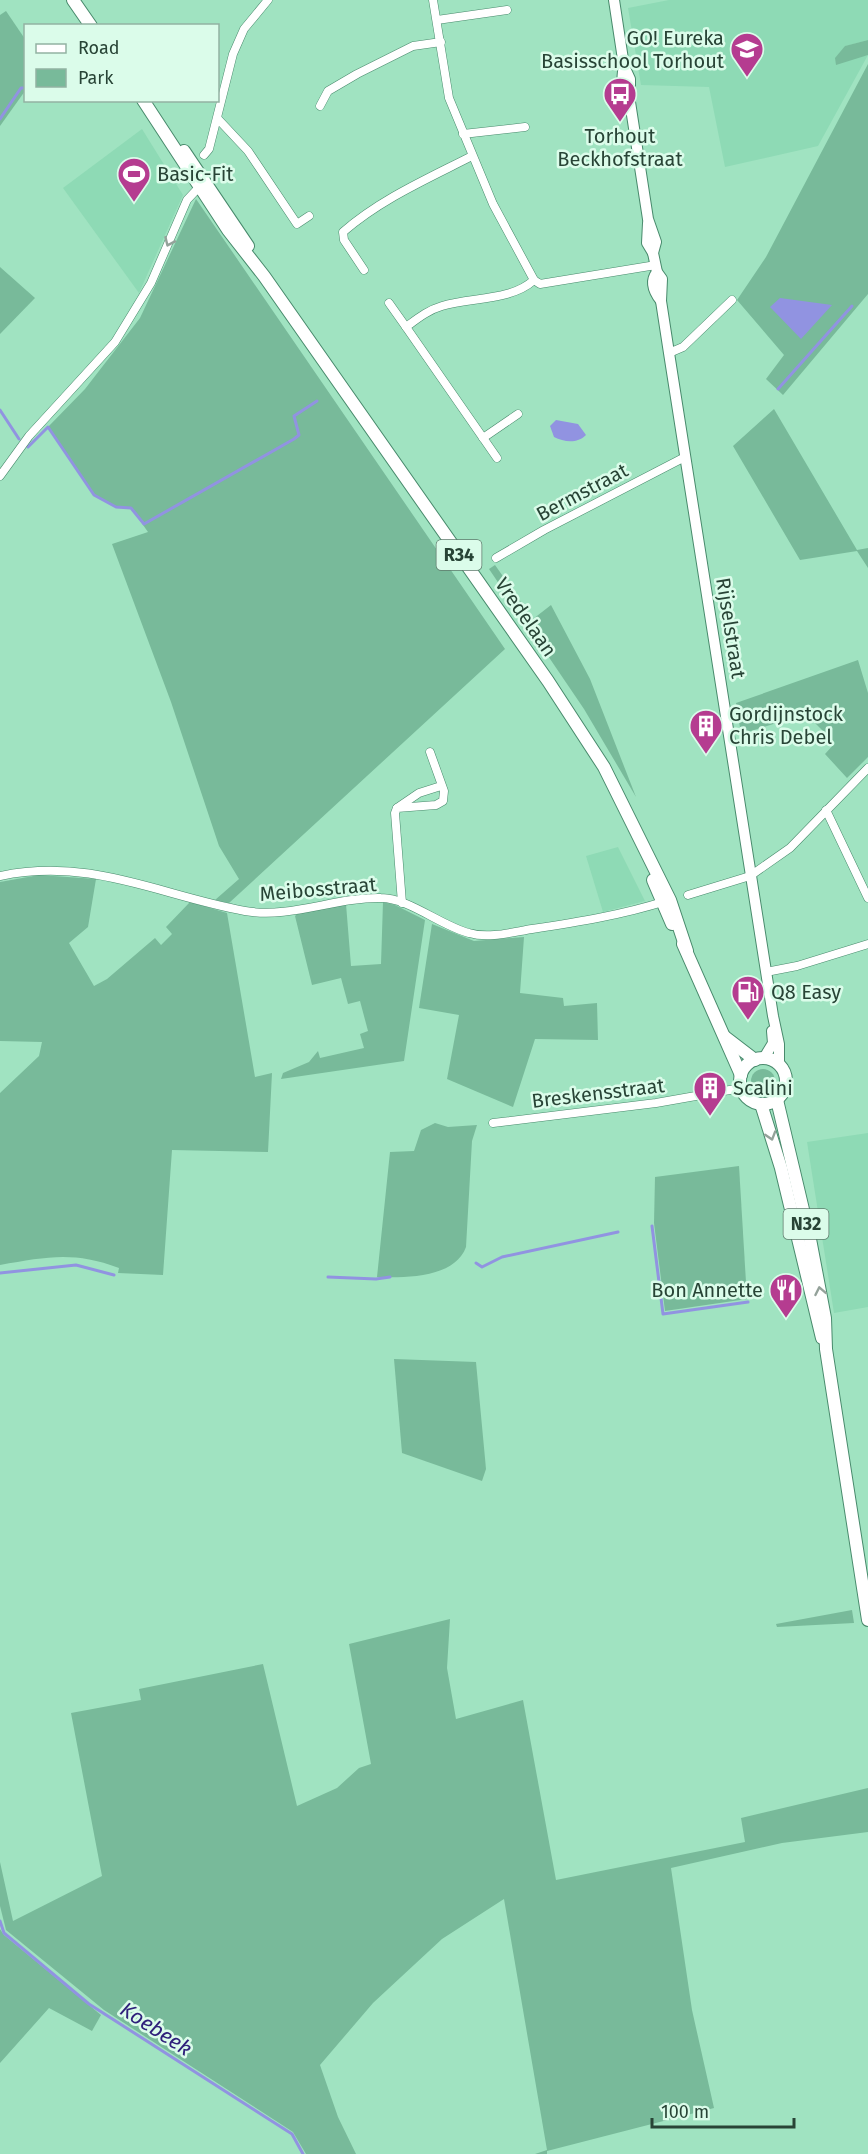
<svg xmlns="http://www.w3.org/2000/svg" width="868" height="2154" font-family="'Fira Sans',sans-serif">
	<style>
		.built { fill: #8edab5 }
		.green { fill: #78ba9a }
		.water { fill: #9193e1 }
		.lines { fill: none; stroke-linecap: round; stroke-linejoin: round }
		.stream { stroke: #9193e1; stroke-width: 3 }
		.street-casing { stroke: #488a6c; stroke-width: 9 }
		.secondary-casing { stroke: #488a6c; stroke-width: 12 }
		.primary-casing { stroke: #488a6c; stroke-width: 14 }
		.street { stroke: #fff; stroke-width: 8 }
		.secondary { stroke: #fff; stroke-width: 10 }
		.primary { stroke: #fff; stroke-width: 12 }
		.oneway { stroke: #94a29a }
		.labels { text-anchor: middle; stroke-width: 5; stroke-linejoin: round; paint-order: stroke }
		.shield { fill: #dbfcea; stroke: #5e7b6c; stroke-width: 1.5 }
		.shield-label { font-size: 18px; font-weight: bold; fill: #284436 }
		.poi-label { font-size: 20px; fill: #284436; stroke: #dbfcea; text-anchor: start }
		.street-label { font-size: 20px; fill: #284436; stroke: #dbfcea }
		.water-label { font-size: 21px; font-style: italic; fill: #2f217b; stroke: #dbfcea }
	</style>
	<rect width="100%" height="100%" fill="#a0e3c1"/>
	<g class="built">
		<path d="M669,0H868V40L846,46L863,56L868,55L818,146L725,167L709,87L641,85L628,8Z"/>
		<path d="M142,129L183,195L139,293L63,188Z"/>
		<path d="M618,847L645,901L603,912L586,856Z"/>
		<path d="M868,1133V1307L834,1313L807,1142Z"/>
	</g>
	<g class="green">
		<path d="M6,11L25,39V91L0,126V15Z"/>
		<path d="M868,40V55L836,65L835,58L845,46Z"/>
		<path d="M868,64V294L783,395L766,379L784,355L737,300L766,257Z"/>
		<path d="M196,199L505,649L229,903L215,900L239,879L219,846L171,702L112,544L148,532L131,508L116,507L94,495L48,427L85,389L140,318Z"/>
		<path d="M0,267L35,298L0,334Z"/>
		<path d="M774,409L857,550L868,548V568L857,551L800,560L733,446Z"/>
		<path d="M495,565L533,619L551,605L590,679L636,797L584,709L489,569Z"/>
		<path d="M858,660L868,693V757L847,778L825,754L835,743L806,714L741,734L736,703Z"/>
		<path d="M39,875L96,879L88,927L69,943L94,986L107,979L155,938L161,945L172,934L166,927L190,902L227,913L255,1077L272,1073L268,1152L172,1150L163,1275L118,1273L119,1268C73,1251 47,1257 0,1265V1093L39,1056L42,1042L0,1041V882Z"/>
		<path d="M383,902L395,905L425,920L404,1061L281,1079L283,1073L309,1062L318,1051L320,1058L364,1048L360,1034L368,1031L360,1001L348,1004L341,978L312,985L295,916L298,913L346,904L351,966L381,964Z"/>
		<path d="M432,924L474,941L524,937L520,993L563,998L564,1006L597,1003L598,1040L535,1039L513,1107L447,1079L459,1015L419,1008Z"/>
		<circle cx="763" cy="1081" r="12"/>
		<path d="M435,1123L448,1127L477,1125L472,1141L466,1247C455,1278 405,1278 377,1277L390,1152L414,1151L421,1130Z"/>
		<path d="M739,1166L747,1299L665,1311L654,1223L655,1177Z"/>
		<path d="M394,1359L476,1362L486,1469L482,1481L402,1453Z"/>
		<path d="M852,1610L854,1623L777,1627L776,1624Z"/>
		<path d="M450,1619L447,1668L456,1719L523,1700L556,1880L745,1842L741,1818L868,1788V1832L782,1843L671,1868L692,2010L714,2108L547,2151V2154H535L547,2150L504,1899L442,1939L373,2003L320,2065L338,2117L356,2154H306L293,2132L104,2010L6,1930L0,1906V1862L13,1921L102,1876L71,1713L141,1700L139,1689L263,1664L297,1806L337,1788L359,1768L371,1764L349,1644Z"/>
		<path d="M0,1929L4,1935L101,2015L92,2031L49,2008L0,2063Z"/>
	</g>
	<g class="water">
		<path d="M780,298L832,305L801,339L770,307Z"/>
		<path d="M556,420L578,424L586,435C577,444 564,442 554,437L550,426Z"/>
	</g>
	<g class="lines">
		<g class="stream">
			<path d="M0,119L21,88H26"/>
			<path d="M778,389L852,306"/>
			<path d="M0,410L19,439"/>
			<path d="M28,447L48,427L94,495L116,507L131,508L144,524L294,439L299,435L294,416L317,401"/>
			<path d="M652,1226L663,1314L748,1302"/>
			<path d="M476,1263L482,1267L502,1257L618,1232"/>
			<path d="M0,1273L76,1265L114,1275"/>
			<path d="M328,1277L376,1279L390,1277"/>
			<path d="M0,1921L4,1933L89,2004L292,2134L303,2154"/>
		</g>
		<g class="street-casing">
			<g id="street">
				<path d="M433,0L449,98L493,204L534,280L540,284L656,265"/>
				<path d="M437,20L507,10"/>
				<path d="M320,106L328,91L357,74L413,46L441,42"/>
				<path d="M218,119L248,151L297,224L309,216"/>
				<path d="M463,134L525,127"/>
				<path d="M204,155L209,149L233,54L244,29L268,0"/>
				<path d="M364,270L344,240L343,232C381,199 427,179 472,156"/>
				<path d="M389,303L406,327"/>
				<path d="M669,353L683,347L732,300"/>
				<path d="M483,438L518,414"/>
				<path d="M497,458L406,327C417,319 428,310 442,306C472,297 511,301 534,280"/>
				<path d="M0,476L29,436L115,342L151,283L187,200L202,184"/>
				<path d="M496,558L544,530L685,457"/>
				<path d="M397,808L419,793L441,786"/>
				<path d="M826,810L868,898"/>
				<path d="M0,876C92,857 158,895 245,911C290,919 336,897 381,898C409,898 441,926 469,933C489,939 513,932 532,929C578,922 622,915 666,901"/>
				<path d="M688,895L750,876L790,848L868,768"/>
				<path d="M402,903L395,813L397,808L436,805L443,801L444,791L430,752"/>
				<path d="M766,972L797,966L868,944"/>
				<path d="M493,1123L656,1103L741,1088"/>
			</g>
		</g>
		<g class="secondary-casing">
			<g id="secondary">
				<path d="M614,0L624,66L630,79V102L648,219L656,242L653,253L657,272L662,279L661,301L669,353L773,1016L779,1044V1064"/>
				<path d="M624,66C621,80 622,90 630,102"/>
				<path d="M648,223L647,243L653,253"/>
				<path d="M657,272C649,282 654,292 661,301"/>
				<path d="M764,1058L773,1043L772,1031"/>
			</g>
		</g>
		<g class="primary-casing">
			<g id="primary">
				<path d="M73,0L91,26"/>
				<path d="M143,100L228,230L264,276L548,681L604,767L670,900L687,951"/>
				<path d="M184,151L248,246"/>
				<path d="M653,880L672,924"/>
				<path d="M683,944L741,1075"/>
				<path d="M725,1037L755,1060"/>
				<circle cx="763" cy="1081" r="23"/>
				<path d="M777,1100L810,1239L825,1318L826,1349L868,1620"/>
				<path d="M761,1104L781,1168L822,1338"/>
			</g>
		</g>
		<use href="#street" class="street"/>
		<use href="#secondary" class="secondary"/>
		<use href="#primary" class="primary"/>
	</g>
	<defs><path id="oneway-chevron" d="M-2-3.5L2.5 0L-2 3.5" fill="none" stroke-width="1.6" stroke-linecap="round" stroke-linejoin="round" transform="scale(1.5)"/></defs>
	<g class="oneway">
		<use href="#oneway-chevron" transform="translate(169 242) rotate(114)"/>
		<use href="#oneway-chevron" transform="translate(771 1136) rotate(73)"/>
		<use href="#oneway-chevron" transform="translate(820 1291) rotate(-101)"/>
	</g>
	<defs>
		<g id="school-pin" transform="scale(1.725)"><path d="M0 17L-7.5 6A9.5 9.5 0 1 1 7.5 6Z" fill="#b53c90" stroke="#dbfcea"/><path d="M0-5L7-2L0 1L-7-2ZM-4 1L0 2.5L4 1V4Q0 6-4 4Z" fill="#fff"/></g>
		<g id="bus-pin" transform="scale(1.725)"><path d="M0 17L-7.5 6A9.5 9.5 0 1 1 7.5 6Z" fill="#b53c90" stroke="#dbfcea"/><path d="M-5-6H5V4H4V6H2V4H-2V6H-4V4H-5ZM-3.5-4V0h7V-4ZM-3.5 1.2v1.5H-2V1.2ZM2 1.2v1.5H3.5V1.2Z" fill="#fff"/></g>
		<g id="stadium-pin" transform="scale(1.725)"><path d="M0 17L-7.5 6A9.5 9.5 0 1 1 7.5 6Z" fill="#b53c90" stroke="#dbfcea"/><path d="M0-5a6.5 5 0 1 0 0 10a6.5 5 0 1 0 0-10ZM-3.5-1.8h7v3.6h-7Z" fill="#fff"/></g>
		<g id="building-pin" transform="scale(1.725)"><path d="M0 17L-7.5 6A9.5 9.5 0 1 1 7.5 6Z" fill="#b53c90" stroke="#dbfcea"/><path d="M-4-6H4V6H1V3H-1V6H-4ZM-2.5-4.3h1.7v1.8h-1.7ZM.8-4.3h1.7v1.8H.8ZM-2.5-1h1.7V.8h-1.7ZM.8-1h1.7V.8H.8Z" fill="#fff"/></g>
		<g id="fuel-pin" transform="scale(1.725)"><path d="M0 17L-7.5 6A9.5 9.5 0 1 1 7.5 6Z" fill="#b53c90" stroke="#dbfcea"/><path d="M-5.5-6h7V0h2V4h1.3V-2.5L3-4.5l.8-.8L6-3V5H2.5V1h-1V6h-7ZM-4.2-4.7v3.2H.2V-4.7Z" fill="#fff"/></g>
		<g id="restaurant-pin" transform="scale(1.725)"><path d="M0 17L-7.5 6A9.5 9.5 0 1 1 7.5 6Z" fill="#b53c90" stroke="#dbfcea"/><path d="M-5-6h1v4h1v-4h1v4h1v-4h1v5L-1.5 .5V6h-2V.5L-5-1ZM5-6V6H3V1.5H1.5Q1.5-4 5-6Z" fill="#fff"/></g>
	</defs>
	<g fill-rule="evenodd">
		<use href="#school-pin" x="747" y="49"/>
		<use href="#bus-pin" x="620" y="94"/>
		<use href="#stadium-pin" x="134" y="174"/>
		<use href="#building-pin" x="706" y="726"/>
		<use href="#fuel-pin" x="748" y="992"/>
		<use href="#building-pin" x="710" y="1088"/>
		<use href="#restaurant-pin" x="786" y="1290"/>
	</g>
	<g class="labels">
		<g class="shield">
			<rect x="436.5" y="540" width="45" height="30" rx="4.5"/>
			<rect x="783.5" y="1209" width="45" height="30" rx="4.5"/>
		</g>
		<g class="shield-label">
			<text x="459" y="561">R34</text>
			<text x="806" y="1230">N32</text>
		</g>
		<g class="poi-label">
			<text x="724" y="45" text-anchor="end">GO! Eureka<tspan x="724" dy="23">Basisschool Torhout</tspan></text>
			<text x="620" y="143" text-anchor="middle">Torhout<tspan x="620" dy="23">Beckhofstraat</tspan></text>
			<text x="157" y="181">Basic-Fit</text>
			<text x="729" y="721">Gordijnstock<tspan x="729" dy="23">Chris Debel</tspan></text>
			<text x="771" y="999">Q8 Easy</text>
			<text x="733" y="1095">Scalini</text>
			<text x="763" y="1297" text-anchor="end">Bon Annette</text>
		</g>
		<g class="street-label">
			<text transform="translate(582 492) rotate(-28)" y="7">Bermstraat</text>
			<text transform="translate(526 617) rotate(55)" y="7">Vredelaan</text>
			<text transform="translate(731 628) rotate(81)" y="7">Rijselstraat</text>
			<text transform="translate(318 889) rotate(-5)" y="7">Meibosstraat</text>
			<text transform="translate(598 1093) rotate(-7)" y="7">Breskensstraat</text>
		</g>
		<g class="water-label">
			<text transform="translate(156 2029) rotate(33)" y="7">Koebeek</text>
		</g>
	</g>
	<rect x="24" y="24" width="195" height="78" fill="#dbfcea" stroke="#93b2a2" stroke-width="1.5"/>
	<rect x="36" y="44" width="30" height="9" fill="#ffffff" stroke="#93b2a2" stroke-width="1.5"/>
	<text x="78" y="54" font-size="18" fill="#284436">Road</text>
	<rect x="36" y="69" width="30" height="18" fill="#78ba9a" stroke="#93b2a2" stroke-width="1.5"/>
	<text x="78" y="84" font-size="18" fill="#284436">Park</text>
	<path d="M652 2118v9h142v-9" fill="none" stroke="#284436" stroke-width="3"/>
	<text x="661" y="2118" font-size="18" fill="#284436" stroke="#dbfcea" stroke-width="4.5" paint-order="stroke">100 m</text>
</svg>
